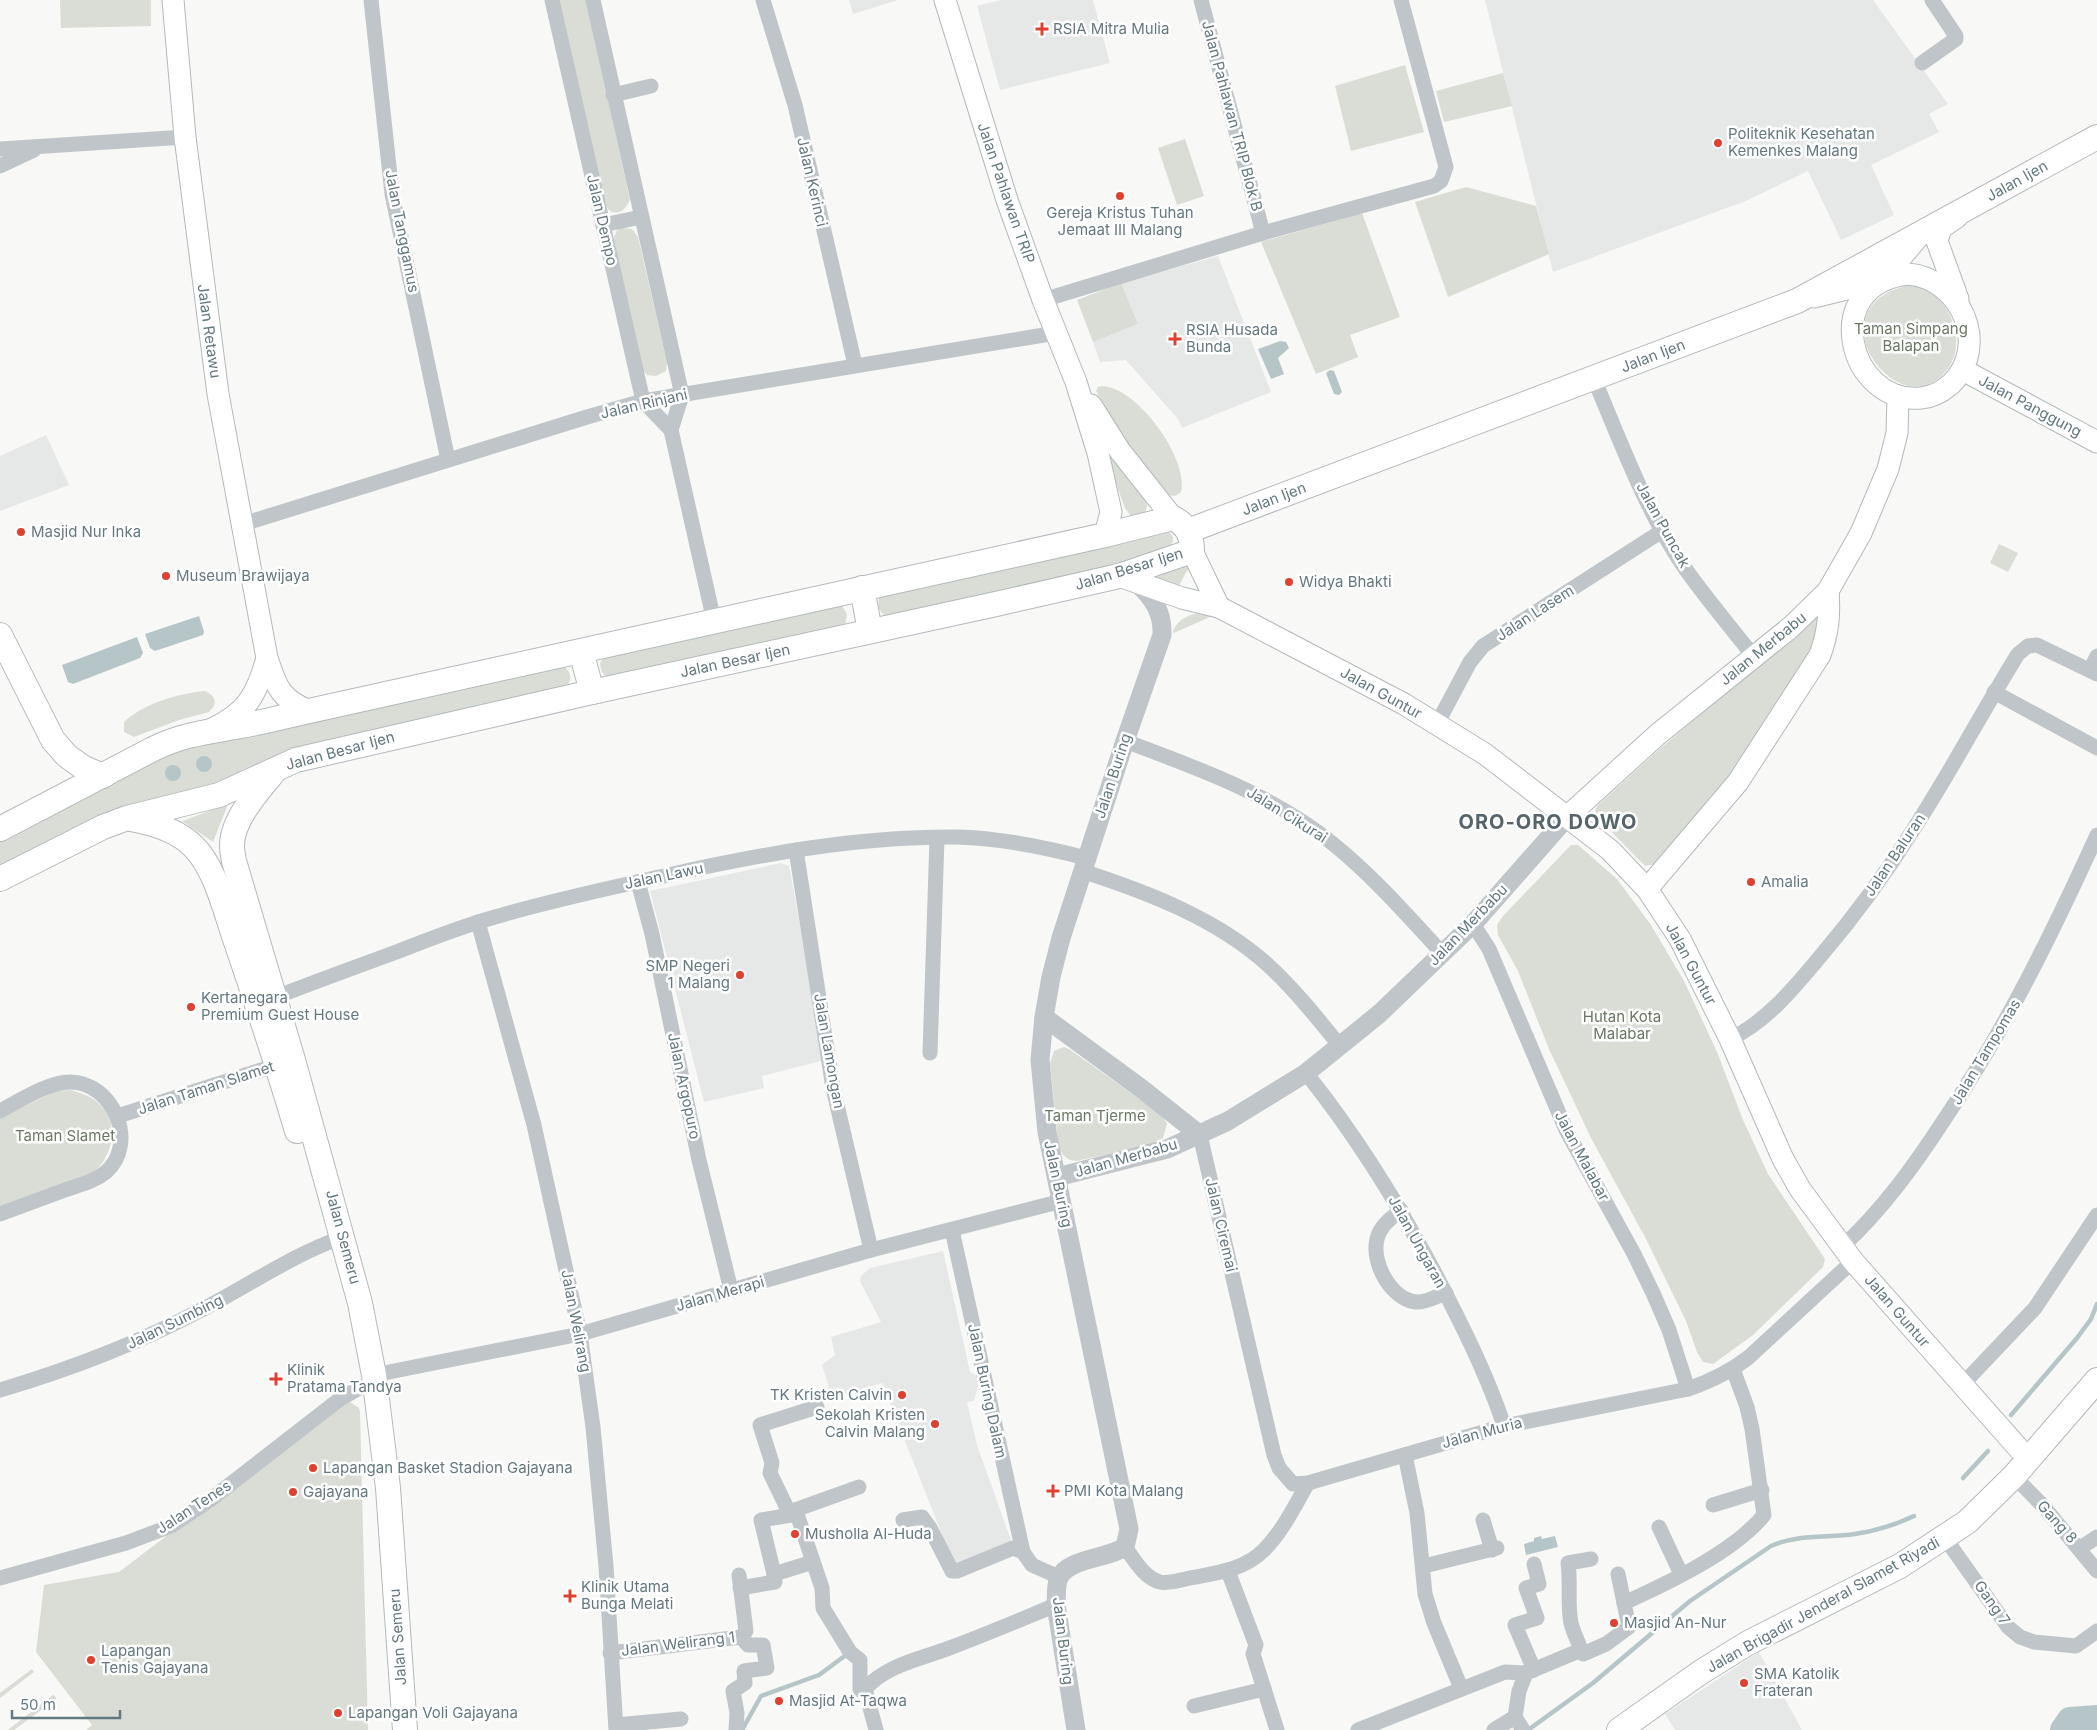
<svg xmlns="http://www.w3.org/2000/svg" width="2097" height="1730" font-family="Inter,sans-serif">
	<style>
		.built { fill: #e6e8e7 }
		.green { fill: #d9ddd5 }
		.water { fill: #b6c5c7 }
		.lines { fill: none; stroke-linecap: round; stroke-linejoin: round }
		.stream { stroke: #b6c5c7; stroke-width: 4.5 }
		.river { stroke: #b6c5c7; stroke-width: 26 }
		.secondary-casing { stroke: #b2b9bc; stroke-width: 23 }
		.primary-casing { stroke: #b3b9bc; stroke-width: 26 }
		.minor { stroke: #bfc5c8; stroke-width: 15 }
		.tertiary { stroke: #bfc5c8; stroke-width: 19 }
		.secondary { stroke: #fff; stroke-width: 21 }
		.primary { stroke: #fff; stroke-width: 24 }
		.poi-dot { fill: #df402f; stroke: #fff; stroke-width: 2 }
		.labels { text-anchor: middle; stroke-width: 5; stroke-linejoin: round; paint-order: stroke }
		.poi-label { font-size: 15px; fill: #647880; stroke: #fff; text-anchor: start }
		.street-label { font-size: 15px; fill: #647880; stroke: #fff }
		.park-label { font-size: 15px; fill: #6a7863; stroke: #fff }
		.district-label { font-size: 20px; font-weight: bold; letter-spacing: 1px; fill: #56656b; stroke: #fff }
	</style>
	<rect width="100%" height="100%" fill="#f8f8f6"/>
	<g class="built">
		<path d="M849,0H898L853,14Z"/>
		<path d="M1001,0H1093L1110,63L1000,90L977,6Z"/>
		<path d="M1485,0H1873L1948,104L1929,114L1939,132L1871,165L1894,215L1841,240L1808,171L1748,200L1553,272Z"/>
		<path d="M1218,256L1271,392L1182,428L1178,419L1126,360L1100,362L1093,342L1138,324L1121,283Z"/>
		<path d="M46,435L69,485L0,511V456Z"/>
		<path d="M781,863L789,866L825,1060L762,1076L764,1088L704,1102L650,891Z"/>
		<path d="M943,1251L970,1372L980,1378L974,1401L967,1402L977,1445L1013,1546L955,1567L882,1383L832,1397L822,1365L835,1355L831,1337L881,1322L860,1281L861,1276L870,1268Z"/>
		<path d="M1759,1652L1802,1730H1675L1665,1714Z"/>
	</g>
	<g class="green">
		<path d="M60,0H151V26L61,28Z"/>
		<path d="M558,0H586L630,200C625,209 622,214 611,212L604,204Z"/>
		<path d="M1405,65L1424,132L1351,151L1335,86Z"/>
		<path d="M1503,73L1512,106L1444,122L1436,91Z"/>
		<path d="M1185,139L1204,196L1177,205L1158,148Z"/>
		<path d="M1466,187L1536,206L1549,254L1448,297L1415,202Z"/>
		<path d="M1362,213L1400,317L1350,335L1358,357L1316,374L1261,242Z"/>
		<path d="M623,228L632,229L638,237L667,362L666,371L656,376L647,375L641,368L612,242L617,230Z"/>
		<path d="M1121,283L1138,324L1093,342L1077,300Z"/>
		<path d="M1910,285C1917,287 1925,288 1931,292C1953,308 1965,343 1949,367C1902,435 1807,306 1910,285Z"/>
		<path d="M1102,386C1137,387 1189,459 1181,492L1175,496L1167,495L1141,466L1096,391L1098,387Z"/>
		<path d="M1101,442C1110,453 1144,493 1147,505C1147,508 1146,509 1145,512L1136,516L1130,515L1125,508Z"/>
		<path d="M1167,528L1173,537L1172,546L1115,570L886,618L878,608L879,597Z"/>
		<path d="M1999,544L2018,553L2008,572L1990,563Z"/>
		<path d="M1187,561L1189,567L1177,589L1152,580L1154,572Z"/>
		<path d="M841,604L847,614L845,626L610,679C602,675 601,671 600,663L605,655Z"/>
		<path d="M1202,613L1212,616L1174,633L1173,631C1178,619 1189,614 1202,613Z"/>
		<path d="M1819,613L1816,648L1730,779L1655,864L1645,866L1596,816L1595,811L1597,806L1655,753Z"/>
		<path d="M564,666C572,674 573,681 564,689L207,789L0,872V834L158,752Z"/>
		<path d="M205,691C211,694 217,698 214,706L209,712L179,720L134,737L124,732V723L126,720C148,702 177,694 205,691Z"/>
		<path d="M226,805L227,807L213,842L182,821Z"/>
		<path d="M1571,845H1578L1617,879L1651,925L1684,981L1717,1052L1743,1120L1768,1174L1825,1259L1823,1267L1753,1335L1713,1364L1703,1362L1697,1352L1686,1321L1646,1239L1591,1138L1549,1049L1518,971L1498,935L1497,925L1503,916Z"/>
		<path d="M1064,1047L1069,1049L1162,1115L1167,1124L1163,1138L1154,1144L1076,1161C1064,1160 1061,1153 1058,1142L1050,1063L1054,1051Z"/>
		<path d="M71,1090C79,1093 89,1095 96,1101C121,1121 114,1155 93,1173L0,1207V1118L56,1091Z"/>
		<path d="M350,1402L359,1408L360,1412L368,1730H86L92,1725L36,1652L44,1585L119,1572L339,1405Z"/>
		<path d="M32,1669L34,1672L0,1698V1693Z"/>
		<path d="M53,1695L56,1697V1699L14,1730H8Z"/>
	</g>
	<g class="water">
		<path d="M1280,341L1286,342L1289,348L1278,358L1284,374L1271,379L1258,349Z"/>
		<path d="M1330,370L1334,371L1342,392L1339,395L1334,394L1326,373Z"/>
		<path d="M199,616L204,632L203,635L155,651L150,648L145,634Z"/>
		<path d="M137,637L143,653L140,658L73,684L68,682L62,665Z"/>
		<circle cx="204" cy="764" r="8"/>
		<circle cx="173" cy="773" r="8"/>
		<path d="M1541,1536L1542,1539L1555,1536L1558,1547L1526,1555L1524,1544L1534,1541V1538Z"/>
	</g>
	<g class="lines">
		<g class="stream">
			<path d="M2011,1415L2077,1338L2091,1319L2097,1304"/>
			<path d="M1963,1478L1988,1451"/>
			<path d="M742,1730L761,1696L819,1675L846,1655"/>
			<path d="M1528,1730L1593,1683L1690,1601L1771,1546C1797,1534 1827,1538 1855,1534C1875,1531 1895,1525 1914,1516"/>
		</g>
		<path class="river" d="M2063,1730L2070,1720L2097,1718"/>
		<g class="secondary-casing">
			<g id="secondary">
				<path d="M173,0L185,137L218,394L267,658C277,687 279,698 309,711"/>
				<path d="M945,0L1007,200L1043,300L1076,382L1098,453L1111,512L1105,535"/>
				<path d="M1957,217L1941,228L1937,241L1958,299"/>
				<path d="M1908,274C1960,278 1991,345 1951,384C1943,391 1933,397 1921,398C1848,405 1818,284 1908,274Z"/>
				<path d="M1814,297L1882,280L1919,236"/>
				<path d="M1963,370L2097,442"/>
				<path d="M1091,405L1120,451L1173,518"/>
				<path d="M1192,551L1219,607"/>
				<path d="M1119,576L1182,598L1219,607L1404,704L1485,754L1610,850L1647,889L1680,939L1730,1039L1783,1159L1800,1189L1853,1261L2028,1459"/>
				<path d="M212,729C247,713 257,694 267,658"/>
				<path d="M1568,816L1657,735L1791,627L1828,591L1861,533L1888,469L1897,433L1898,396"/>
				<path d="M1647,889L1738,782L1820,655C1828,633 1830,615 1828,591"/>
			</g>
		</g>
		<g class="primary-casing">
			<g id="primary">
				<path d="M1188,531L1797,301L2097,137"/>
				<path d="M862,588L870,631"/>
				<path d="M0,635L53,740L67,756L84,768L103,776"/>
				<path d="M581,651L592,692"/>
				<path d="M273,773C258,791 232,820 232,845C232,850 233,856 234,861L293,1060L360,1303L374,1375L388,1488L405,1730"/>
				<path d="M131,819C153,823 177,830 193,846C215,867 225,910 235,939C257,1003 278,1067 297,1131"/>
				<path d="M0,829L153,749C184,734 207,732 241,726C264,722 286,716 309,711L1105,535L1173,518C1187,525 1192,535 1192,551L1119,576L996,604L592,692L296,760L219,795L127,818L103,827L0,879"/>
				<path d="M1619,1730L1701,1672L1748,1643L1900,1566L1967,1522L2014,1476L2097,1380"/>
			</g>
		</g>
		<g class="minor">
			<path d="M371,0L392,194L448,460"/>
			<path d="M552,0L643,401L671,430"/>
			<path d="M593,0L682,395L671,430L714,621"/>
			<path d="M763,0L795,105L855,365"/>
			<path d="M1201,0L1263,233"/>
			<path d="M1922,63L1956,39V36L1932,0"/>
			<path d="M613,95L651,86"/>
			<path d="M0,149L185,137"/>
			<path d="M0,166L34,150"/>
			<path d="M603,225L641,217"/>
			<path d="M1043,300L1263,233L1434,186L1441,181L1446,167L1401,0"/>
			<path d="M1594,379C1620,440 1645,509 1682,564C1704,596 1730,626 1754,657"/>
			<path d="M243,524L587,417L643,401L1056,333"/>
			<path d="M2090,670L2097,656"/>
			<path d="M1994,692L2097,748"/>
			<path d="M1437,724L1470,662L1483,646L1662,531"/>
			<path d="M1125,741C1197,768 1271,794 1332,843C1373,876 1407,915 1442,953"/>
			<path d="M796,850L833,1088L871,1250"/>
			<path d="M1082,871C1147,892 1218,919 1269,966C1295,990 1318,1019 1340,1046"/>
			<path d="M638,882L652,934L699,1160L731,1290"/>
			<path d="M478,922L534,1125L580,1334L593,1427L606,1566L616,1730"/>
			<path d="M1473,924L1489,949L1567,1132L1634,1254L1653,1293L1669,1330L1688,1389"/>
			<path d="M268,1000C309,984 350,969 391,954C425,941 459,927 495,917C552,900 610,888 668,875C762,854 860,836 957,837C1001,838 1044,847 1086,858"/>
			<path d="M1730,1039C1766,1022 1793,989 1819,958C1853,918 1885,875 1913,830C1950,773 1982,712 2018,654L2028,646L2037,645L2097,674"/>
			<path d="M930,1053L937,838"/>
			<path d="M1306,1073C1366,1148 1415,1231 1458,1318C1475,1352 1492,1389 1504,1426"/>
			<path d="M0,1111C19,1101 48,1082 70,1082C113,1082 139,1143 106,1172C94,1182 79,1185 65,1190C43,1198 22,1206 0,1214"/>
			<path d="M118,1116L283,1063"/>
			<path d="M1200,1135L1274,1455L1279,1468L1293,1484L1308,1483L1504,1426L1688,1389C1711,1381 1730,1372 1749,1357L1853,1261"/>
			<path d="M1401,1210C1391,1218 1380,1226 1377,1239C1371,1263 1391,1299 1416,1302C1425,1303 1437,1296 1446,1293"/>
			<path d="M952,1230L1023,1552"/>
			<path d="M1842,1247C1883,1209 1914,1166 1944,1120C2005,1030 2052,934 2097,835"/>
			<path d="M374,1375L580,1334L871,1250L1062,1201"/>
			<path d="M1962,1385L2035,1308L2097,1215"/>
			<path d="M0,1390C71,1369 139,1343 205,1308C251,1284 294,1254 343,1237"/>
			<path d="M817,1407L760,1425L772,1463L770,1473L787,1508L797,1514L822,1588L823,1608L850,1652L860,1660V1690"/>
			<path d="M1405,1455L1417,1513L1425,1594L1434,1623L1461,1688"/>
			<path d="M2014,1476L2044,1507L2097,1571"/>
			<path d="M1713,1505L1762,1490"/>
			<path d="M792,1511L859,1487"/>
			<path d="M903,1520L922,1517L930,1528L952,1571H957L1013,1548L1023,1552L1032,1565L1059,1577"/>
			<path d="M1483,1520L1492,1550"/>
			<path d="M1659,1527L1681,1574"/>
			<path d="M1945,1538L2008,1627L2020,1637L2034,1642L2076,1646L2097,1631"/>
			<path d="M1125,1547C1134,1559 1144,1578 1160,1582C1169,1584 1181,1580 1190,1578C1217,1573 1244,1570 1264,1550C1283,1531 1295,1505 1308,1483"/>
			<path d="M2080,1548L2097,1537"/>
			<path d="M1424,1566L1497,1548"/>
			<path d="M1228,1571L1256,1645L1253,1654L1277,1730"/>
			<path d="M774,1574L761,1520L797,1514"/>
			<path d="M0,1578L126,1543L171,1526L210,1500L340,1399L363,1386"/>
			<path d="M740,1588L775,1582L774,1574L813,1562"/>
			<path d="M1624,1603C1668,1583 1734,1552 1764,1515L1752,1429L1747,1407L1733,1369"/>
			<path d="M1581,1650C1578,1641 1573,1632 1571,1623C1567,1604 1571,1583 1568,1563L1591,1559"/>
			<path d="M610,1653L741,1637L746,1631L739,1575"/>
			<path d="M1534,1670L1515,1625L1537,1618L1526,1588L1539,1584L1534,1564"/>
			<path d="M1194,1706L1264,1689"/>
			<path d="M1515,1717L1519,1691L1526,1673"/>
			<path d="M616,1725L681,1719"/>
			<path d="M736,1730L737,1713L733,1691L745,1683L744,1671L767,1668L763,1645H748L741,1637"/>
			<path d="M876,1730L865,1689C887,1664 922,1659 952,1647C987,1634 1022,1619 1056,1605"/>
			<path d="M1358,1730L1505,1672L1526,1673L1581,1650L1583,1654L1606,1644L1629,1627L1618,1574"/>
			<path d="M1494,1730L1515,1717L1523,1730"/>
		</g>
		<g class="tertiary">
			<path d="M1044,1017L1142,1089L1200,1135"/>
			<path d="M1057,1177L1167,1149L1228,1121L1306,1073L1379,1014L1473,924L1568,816"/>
			<path d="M1076,1730L1056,1605C1057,1597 1055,1586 1059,1578C1068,1558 1107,1559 1125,1547L1129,1529L1047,1132L1040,1060L1044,1017L1051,977L1061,938L1125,741L1162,635C1163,612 1153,598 1137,583"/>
		</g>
		<use href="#secondary" class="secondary"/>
		<use href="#primary" class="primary"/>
	</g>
	<g class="poi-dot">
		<path d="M1039.5 21.5h5v5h5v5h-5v5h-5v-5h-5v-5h5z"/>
		<circle cx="1718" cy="143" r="5"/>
		<circle cx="1120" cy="196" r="5"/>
		<path d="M1172.5 331.5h5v5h5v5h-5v5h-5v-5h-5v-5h5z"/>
		<circle cx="21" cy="532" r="5"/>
		<circle cx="166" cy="576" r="5"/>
		<circle cx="1289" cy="582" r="5"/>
		<circle cx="1751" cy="882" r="5"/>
		<circle cx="740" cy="975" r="5"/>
		<circle cx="191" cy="1007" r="5"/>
		<path d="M273.5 1371.5h5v5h5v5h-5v5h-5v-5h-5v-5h5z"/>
		<circle cx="902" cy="1395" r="5"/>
		<circle cx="935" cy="1424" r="5"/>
		<circle cx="313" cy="1468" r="5"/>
		<path d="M1050.5 1483.5h5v5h5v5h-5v5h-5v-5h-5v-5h5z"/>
		<circle cx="293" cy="1492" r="5"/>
		<circle cx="795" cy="1534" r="5"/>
		<path d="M567.5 1588.5h5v5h5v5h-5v5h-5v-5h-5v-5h5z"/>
		<circle cx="1614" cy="1623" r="5"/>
		<circle cx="91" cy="1660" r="5"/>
		<circle cx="1744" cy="1683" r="5"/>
		<circle cx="779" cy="1701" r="5"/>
		<circle cx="338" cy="1713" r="5"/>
	</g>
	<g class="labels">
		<g class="poi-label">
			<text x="1053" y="34">RSIA Mitra Mulia</text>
			<text x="1728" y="139">Politeknik Kesehatan<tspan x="1728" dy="17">Kemenkes Malang</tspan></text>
			<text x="1120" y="218" text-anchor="middle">Gereja Kristus Tuhan<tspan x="1120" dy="17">Jemaat III Malang</tspan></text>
			<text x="1186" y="335">RSIA Husada<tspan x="1186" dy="17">Bunda</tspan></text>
			<text x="31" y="537">Masjid Nur Inka</text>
			<text x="176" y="581">Museum Brawijaya</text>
			<text x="1299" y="587">Widya Bhakti</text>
			<text x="1761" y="887">Amalia</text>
			<text x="730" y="971" text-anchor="end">SMP Negeri<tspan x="730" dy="17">1 Malang</tspan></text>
			<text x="201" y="1003">Kertanegara<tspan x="201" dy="17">Premium Guest House</tspan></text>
			<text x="287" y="1375">Klinik<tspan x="287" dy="17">Pratama Tandya</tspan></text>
			<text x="892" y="1400" text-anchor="end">TK Kristen Calvin</text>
			<text x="925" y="1420" text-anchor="end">Sekolah Kristen<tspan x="925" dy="17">Calvin Malang</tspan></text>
			<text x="323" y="1473">Lapangan Basket Stadion Gajayana</text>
			<text x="1064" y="1496">PMI Kota Malang</text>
			<text x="303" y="1497">Gajayana</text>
			<text x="805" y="1539">Musholla Al-Huda</text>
			<text x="581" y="1592">Klinik Utama<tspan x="581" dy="17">Bunga Melati</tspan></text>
			<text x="1624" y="1628">Masjid An-Nur</text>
			<text x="101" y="1656">Lapangan<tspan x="101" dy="17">Tenis Gajayana</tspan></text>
			<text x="1754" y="1679">SMA Katolik<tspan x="1754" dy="17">Frateran</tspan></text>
			<text x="789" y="1706">Masjid At-Taqwa</text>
			<text x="348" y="1718">Lapangan Voli Gajayana</text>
		</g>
		<g class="street-label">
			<text transform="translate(1232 116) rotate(75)" y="5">Jalan Pahlawan TRIP Blok B</text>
			<text transform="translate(2017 181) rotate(-29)" y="5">Jalan Ijen</text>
			<text transform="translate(812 182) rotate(77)" y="5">Jalan Kerinci</text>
			<text transform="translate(1006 193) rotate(71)" y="5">Jalan Pahlawan TRIP</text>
			<text transform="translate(602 220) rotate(77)" y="5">Jalan Dempo</text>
			<text transform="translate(402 231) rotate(79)" y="5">Jalan Tanggamus</text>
			<text transform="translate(209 331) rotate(82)" y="5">Jalan Retawu</text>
			<text transform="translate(1653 356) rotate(-21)" y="5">Jalan Ijen</text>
			<text transform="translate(644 404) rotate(-13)" y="5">Jalan Rinjani</text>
			<text transform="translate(2030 406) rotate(28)" y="5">Jalan Panggung</text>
			<text transform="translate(1274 499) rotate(-21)" y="5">Jalan Ijen</text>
			<text transform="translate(1663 525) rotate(61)" y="5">Jalan Puncak</text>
			<text transform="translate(1129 569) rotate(-17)" y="5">Jalan Besar Ijen</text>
			<text transform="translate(1535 613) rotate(-33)" y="5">Jalan Lasem</text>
			<text transform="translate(1763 649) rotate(-39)" y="5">Jalan Merbabu</text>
			<text transform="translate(735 661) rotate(-12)" y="5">Jalan Besar Ijen</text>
			<text transform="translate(1381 693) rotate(29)" y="5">Jalan Guntur</text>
			<text transform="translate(340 751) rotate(-15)" y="5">Jalan Besar Ijen</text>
			<text transform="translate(1113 776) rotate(-72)" y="5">Jalan Buring</text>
			<text transform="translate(1287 815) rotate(32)" y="5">Jalan Cikurai</text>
			<text transform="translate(1895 855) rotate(-56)" y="5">Jalan Baluran</text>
			<text transform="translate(664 876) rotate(-12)" y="5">Jalan Lawu</text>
			<text transform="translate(1468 925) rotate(-46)" y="5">Jalan Merbabu</text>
			<text transform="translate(1691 964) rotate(62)" y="5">Jalan Guntur</text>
			<text transform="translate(829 1051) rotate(80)" y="5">Jalan Lamongan</text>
			<text transform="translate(1986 1052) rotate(-59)" y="5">Jalan Tampomas</text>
			<text transform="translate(684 1086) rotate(78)" y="5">Jalan Argopuro</text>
			<text transform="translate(206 1088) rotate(-18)" y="5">Jalan Taman Slamet</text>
			<text transform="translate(1582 1156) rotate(62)" y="5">Jalan Malabar</text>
			<text transform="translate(1126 1158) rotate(-16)" y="5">Jalan Merbabu</text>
			<text transform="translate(1058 1184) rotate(78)" y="5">Jalan Buring</text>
			<text transform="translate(1221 1225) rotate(77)" y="5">Jalan Ciremai</text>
			<text transform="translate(343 1237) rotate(75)" y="5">Jalan Semeru</text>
			<text transform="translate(1417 1242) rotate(61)" y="5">Jalan Ungaran</text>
			<text transform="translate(720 1294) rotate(-16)" y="5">Jalan Merapi</text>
			<text transform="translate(1897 1311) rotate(49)" y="5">Jalan Guntur</text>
			<text transform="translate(576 1321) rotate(79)" y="5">Jalan Welirang</text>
			<text transform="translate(175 1322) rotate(-26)" y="5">Jalan Sumbing</text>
			<text transform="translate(987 1391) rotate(78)" y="5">Jalan Buring Dalam</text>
			<text transform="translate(1482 1433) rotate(-15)" y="5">Jalan Muria</text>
			<text transform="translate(194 1507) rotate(-33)" y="5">Jalan Tenes</text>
			<text transform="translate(2057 1522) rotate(48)" y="5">Gang 8</text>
			<text transform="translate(1992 1603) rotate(55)" y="5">Gang 7</text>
			<text transform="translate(1823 1605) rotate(-29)" y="5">Jalan Brigadir Jenderal Slamet Riyadi</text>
			<text transform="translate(398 1637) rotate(-94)" y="5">Jalan Semeru</text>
			<text transform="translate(1063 1641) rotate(83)" y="5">Jalan Buring</text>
			<text transform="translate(678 1644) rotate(-7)" y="5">Jalan Welirang 1</text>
		</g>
		<g class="park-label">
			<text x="1911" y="334">Taman Simpang<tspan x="1911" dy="17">Balapan</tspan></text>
			<text x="1622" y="1022">Hutan Kota<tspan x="1622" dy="17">Malabar</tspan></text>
			<text x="1095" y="1121">Taman Tjerme</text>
			<text x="65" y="1141">Taman Slamet</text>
		</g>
		<g class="district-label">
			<text x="1548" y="829">ORO-ORO DOWO</text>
		</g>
	</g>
	<path d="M12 1710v8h108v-8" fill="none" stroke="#647880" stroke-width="2.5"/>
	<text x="20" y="1710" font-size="15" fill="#647880" stroke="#ffffff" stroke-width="4" paint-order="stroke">50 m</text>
</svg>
